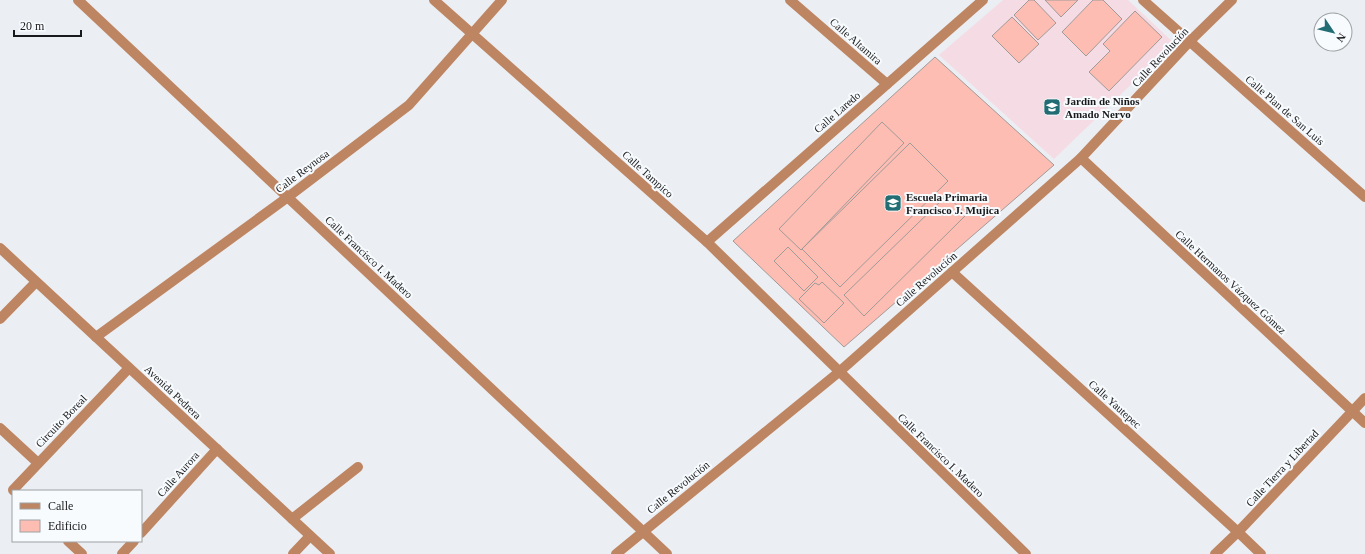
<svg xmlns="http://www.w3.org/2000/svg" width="1365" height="554" font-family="'Times New Roman',serif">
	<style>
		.education { fill: #f5dce4 }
		.building { fill: #febdb2; stroke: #a09a99 }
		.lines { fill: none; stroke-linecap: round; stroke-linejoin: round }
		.minor { stroke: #be8563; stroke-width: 10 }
		.labels { text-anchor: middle; stroke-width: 4; stroke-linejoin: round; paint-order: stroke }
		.street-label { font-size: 11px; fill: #18191a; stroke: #f8fbfe }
		.poi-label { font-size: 11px; font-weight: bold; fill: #18191a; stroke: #f8fbfe; text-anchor: start }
	</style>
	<rect width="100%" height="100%" fill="#ebeef2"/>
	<path class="education" d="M1003,0H1128L1174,43L1054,159L939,55Z"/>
	<g class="building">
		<path d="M1029,0H1034L1056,23L1038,40L1014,15Z"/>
		<path d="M1045,0H1078L1061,17Z"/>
		<path d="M1093,0H1103L1122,19L1086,56L1062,32Z"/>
		<path d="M1135,11L1162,37L1109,91L1089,72L1110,51L1103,44Z"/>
		<path d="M1012,17L1039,44L1019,63L992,36Z"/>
		<path d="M935,57L1054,165L844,347L733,241Z"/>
		<path d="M882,122L904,143L801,250L779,229Z"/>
		<path d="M910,143L948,181L840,287L802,249Z"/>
		<path d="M947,195L966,215L864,316L844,295Z"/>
		<path d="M788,247L818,277L804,291L774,261Z"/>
		<path d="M822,282L844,303L824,323L799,299L815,283L819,285Z"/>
	</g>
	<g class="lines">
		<g class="minor">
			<path d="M78,0L667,554"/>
			<path d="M434,0L707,242L1026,554"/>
			<path d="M790,0L887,84"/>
			<path d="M1143,0L1365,197"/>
			<path d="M1081,158L1365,423"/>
			<path d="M707,242L983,0"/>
			<path d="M0,248L330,554"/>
			<path d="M952,272L1238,532L1261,554"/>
			<path d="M0,319L36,282"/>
			<path d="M96,337L288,197L409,105L502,0"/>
			<path d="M0,428L38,463"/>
			<path d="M14,491L13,490L129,368"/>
			<path d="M292,519L358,467"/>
			<path d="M141,533L217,449"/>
			<path d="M68,541L82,554"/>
			<path d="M122,554L134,541"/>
			<path d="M293,554L310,536"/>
			<path d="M616,554L839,372L1081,158L1189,42L1232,0"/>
			<path d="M1215,554L1238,532L1365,398"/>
		</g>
	</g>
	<defs>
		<g id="school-square" transform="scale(0.9)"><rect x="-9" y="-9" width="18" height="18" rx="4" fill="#226d73" stroke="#f8fbfe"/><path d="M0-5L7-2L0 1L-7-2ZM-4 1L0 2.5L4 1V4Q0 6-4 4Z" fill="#fff"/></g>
	</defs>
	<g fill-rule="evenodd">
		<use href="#school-square" x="1052" y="107"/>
		<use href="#school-square" x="893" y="203"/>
	</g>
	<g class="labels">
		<g class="street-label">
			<text transform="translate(856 41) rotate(41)" y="4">Calle Altamira</text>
			<text transform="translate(1160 57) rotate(-47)" y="4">Calle Revolución</text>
			<text transform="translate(1285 110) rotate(41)" y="4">Calle Plan de San Luis</text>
			<text transform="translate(837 112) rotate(-41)" y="4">Calle Laredo</text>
			<text transform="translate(302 171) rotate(-37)" y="4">Calle Reynosa</text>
			<text transform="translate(648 174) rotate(42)" y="4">Calle Tampico</text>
			<text transform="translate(369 257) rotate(43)" y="4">Calle Francisco I. Madero</text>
			<text transform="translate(926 279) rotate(-41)" y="4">Calle Revolución</text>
			<text transform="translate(1231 282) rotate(43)" y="4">Calle Hermanos Vázquez Gómez</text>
			<text transform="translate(173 392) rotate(43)" y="4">Avenida Pedrera</text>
			<text transform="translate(1115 404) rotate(42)" y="4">Calle Yautepec</text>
			<text transform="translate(61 421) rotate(-46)" y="4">Circuito Boreal</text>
			<text transform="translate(941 455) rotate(44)" y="4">Calle Francisco I. Madero</text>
			<text transform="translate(1282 468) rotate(-47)" y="4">Calle Tierra y Libertad</text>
			<text transform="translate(178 474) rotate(-48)" y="4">Calle Aurora</text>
			<text transform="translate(678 487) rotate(-39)" y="4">Calle Revolución</text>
		</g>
		<g class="poi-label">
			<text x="1065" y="105">Jardín de Niños<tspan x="1065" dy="13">Amado Nervo</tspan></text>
			<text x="906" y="201">Escuela Primaria<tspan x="906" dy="13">Francisco J. Mujica</tspan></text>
		</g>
	</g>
	<rect x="12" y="490" width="130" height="52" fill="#f8fbfe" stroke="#9ea1a3"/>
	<rect x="20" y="503" width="20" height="6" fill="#be8563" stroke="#9ea1a3"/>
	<text x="48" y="510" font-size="12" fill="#18191a">Calle</text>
	<rect x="20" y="520" width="20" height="12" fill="#febdb2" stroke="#9ea1a3"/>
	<text x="48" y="530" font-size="12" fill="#18191a">Edificio</text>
	<g transform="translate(1333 32) rotate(125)"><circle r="19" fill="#f8fbfe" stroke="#9ea1a3"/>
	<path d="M0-3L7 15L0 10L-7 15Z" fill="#226d73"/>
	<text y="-6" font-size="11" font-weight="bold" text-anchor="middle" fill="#18191a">N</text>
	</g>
	<path d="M14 30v6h67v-6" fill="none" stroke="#18191a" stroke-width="2"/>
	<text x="20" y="30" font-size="12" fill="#18191a" stroke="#f8fbfe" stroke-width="3" paint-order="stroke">20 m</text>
</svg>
